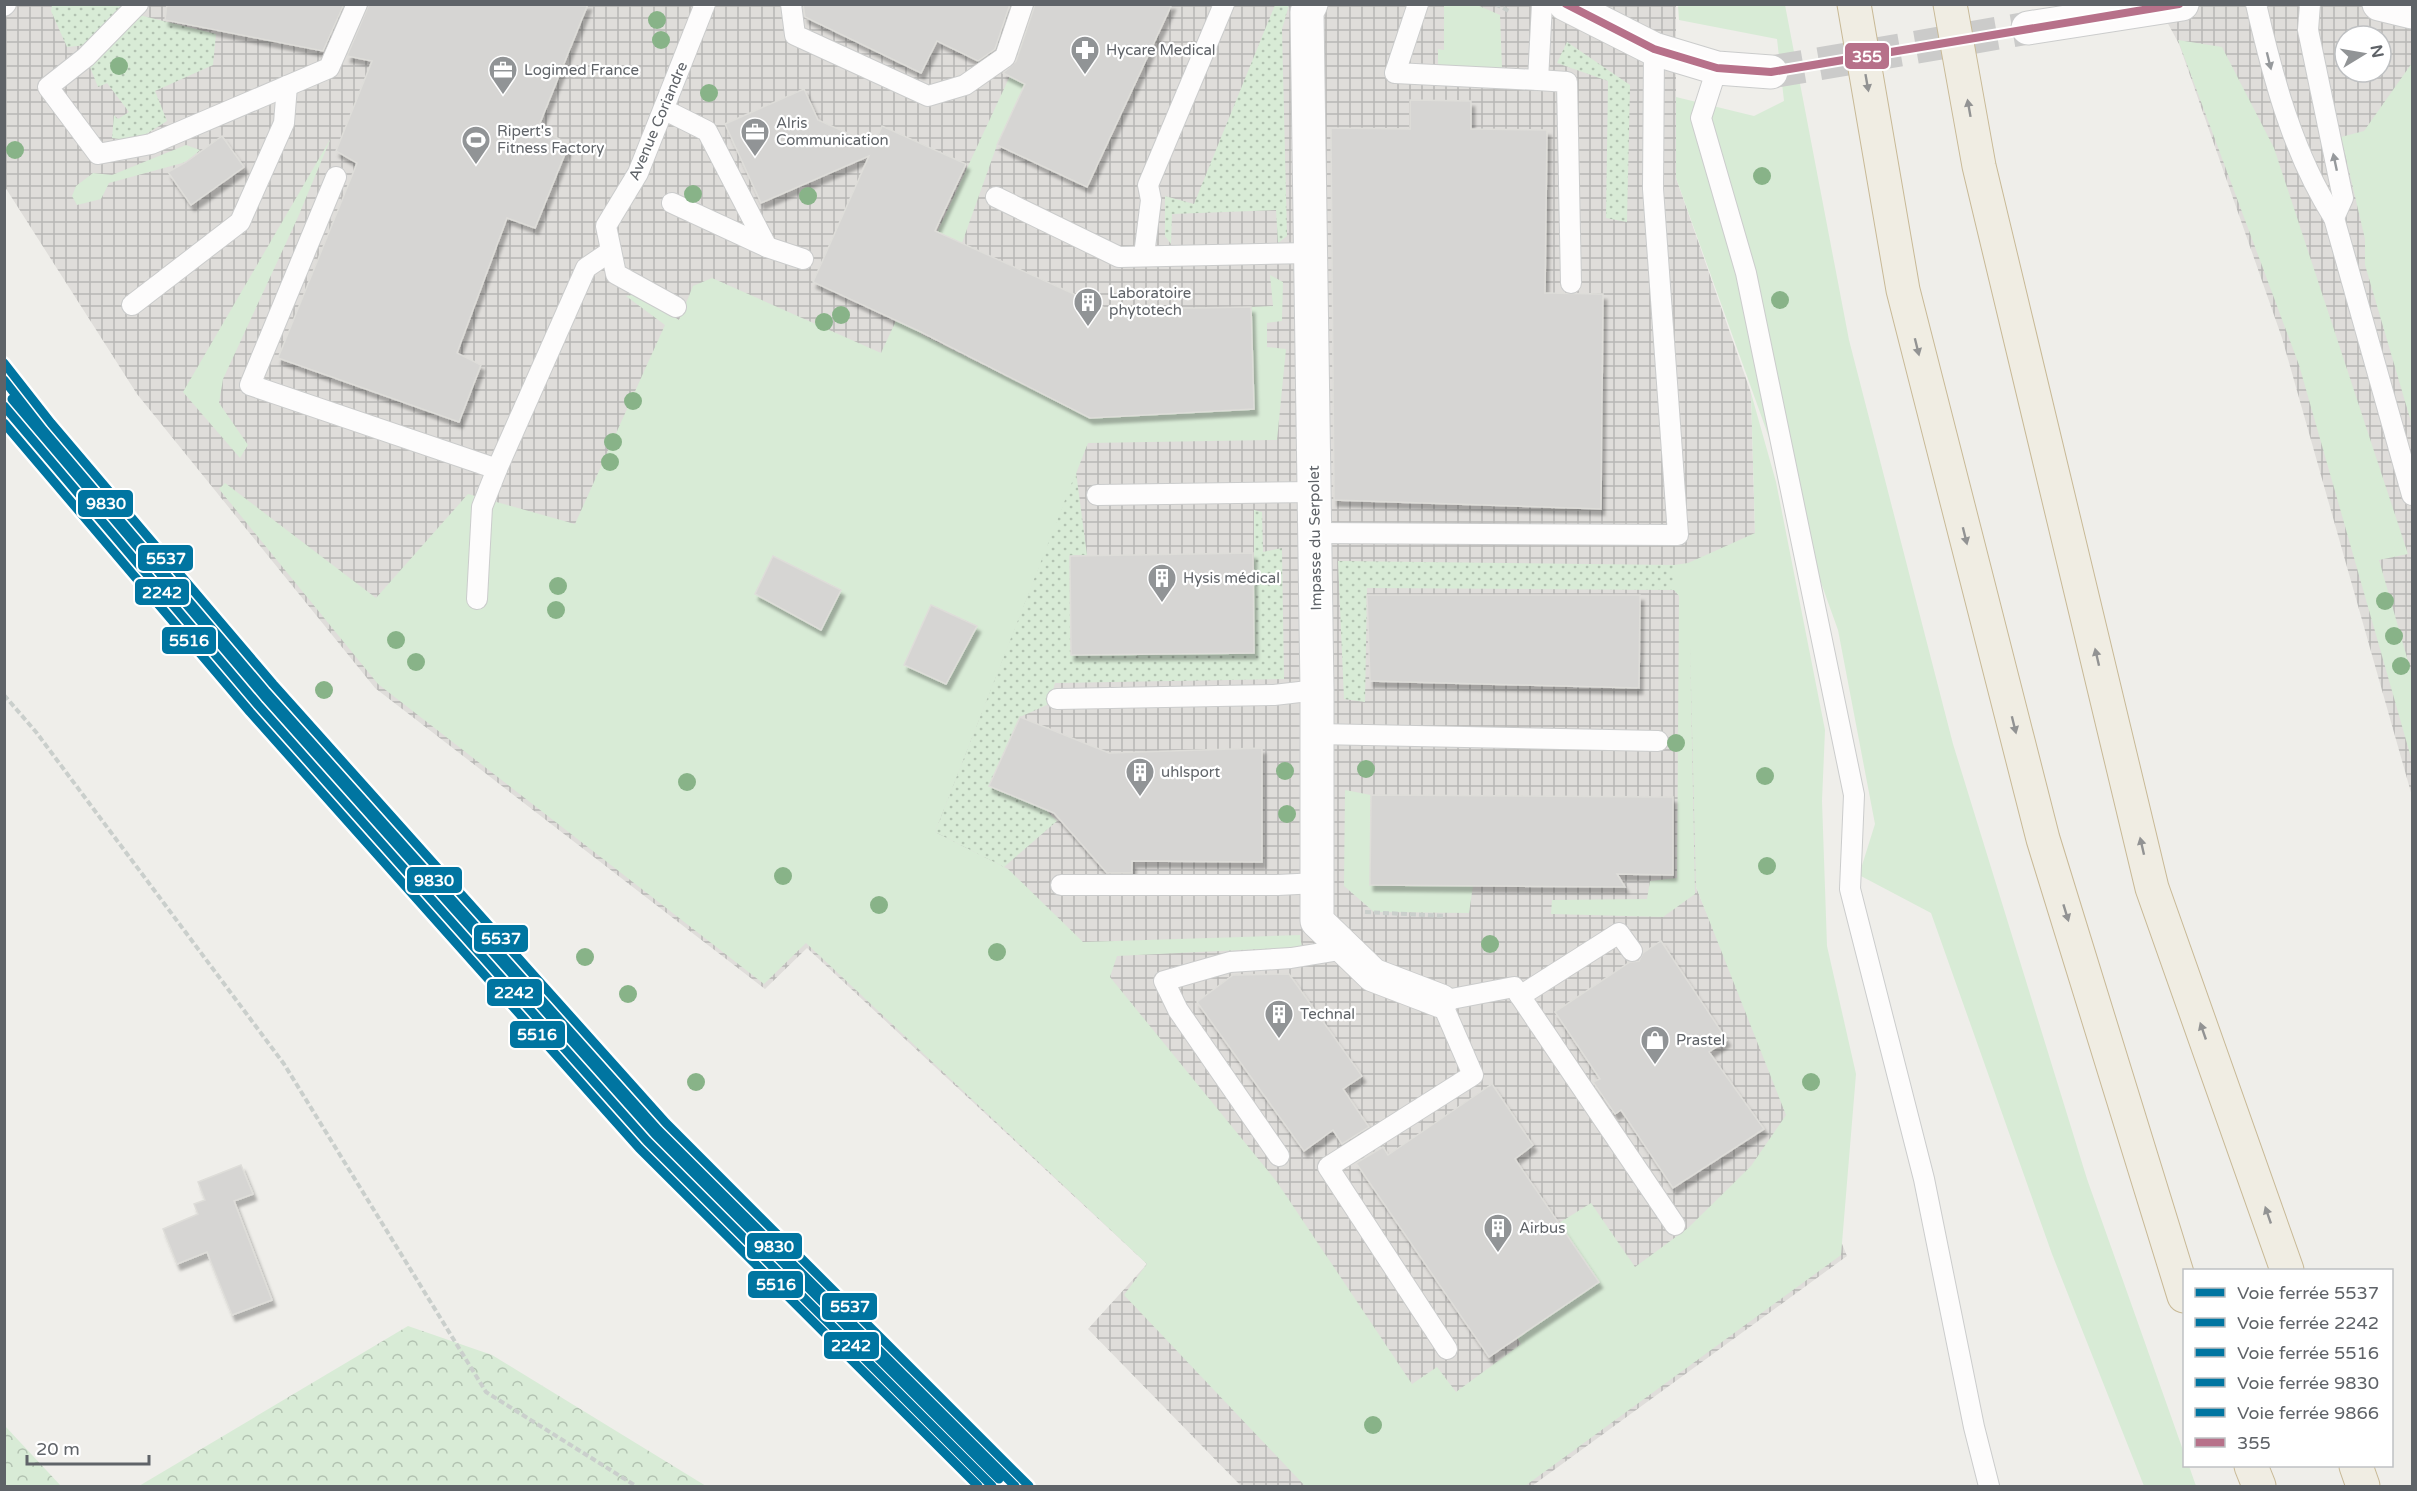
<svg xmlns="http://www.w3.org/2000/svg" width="2417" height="1491" font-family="'Varela Round',sans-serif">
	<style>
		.industrial { fill: url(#industrial-grid); fill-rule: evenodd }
		.grass { fill: #d8ebd6 }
		.forest { fill: url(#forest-crowns) }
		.garden { fill: url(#garden-dots) }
		.building { fill: #d6d5d3; stroke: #deddd9; stroke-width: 1.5; filter: url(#shadow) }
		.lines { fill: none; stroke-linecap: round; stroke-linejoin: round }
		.street-tunnel { stroke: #cbcbca; stroke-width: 33; stroke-dasharray: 33 16; stroke-linecap: butt }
		.lane-casing { stroke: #cbcccc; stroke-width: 22 }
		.street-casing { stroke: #cbcccc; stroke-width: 35 }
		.highway-casing { stroke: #c8b996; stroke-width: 35 }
		.path { stroke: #cacfcc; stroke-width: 4; stroke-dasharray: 6 3; stroke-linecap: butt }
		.lane { stroke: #fdfcfc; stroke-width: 20 }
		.street { stroke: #fdfcfc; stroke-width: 33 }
		.highway { stroke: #f0ede3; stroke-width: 33 }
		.bus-1-casing { stroke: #fff; stroke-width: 12 }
		.bus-1 { stroke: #b7718a; stroke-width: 8 }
		.rail-1-casing { stroke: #fff; stroke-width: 14 }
		.rail-2-casing { stroke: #fff; stroke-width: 14 }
		.rail-3-casing { stroke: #fff; stroke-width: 14 }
		.rail-4-casing { stroke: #fff; stroke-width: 14 }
		.rail-5-casing { stroke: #fff; stroke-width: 14 }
		.rail-1 { stroke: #0075a1; stroke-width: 9 }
		.rail-2 { stroke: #0075a1; stroke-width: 9 }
		.rail-3 { stroke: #0075a1; stroke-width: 9 }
		.rail-4 { stroke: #0075a1; stroke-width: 9 }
		.rail-5 { stroke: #0075a1; stroke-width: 9 }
		.tree { fill: #88b388 }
		.oneway { fill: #96999c }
		.oneway2 { fill: #929393 }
		.labels { text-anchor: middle; stroke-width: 4.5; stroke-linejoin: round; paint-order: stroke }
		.poi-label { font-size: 15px; fill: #5f6368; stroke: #fff; text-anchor: start }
		.street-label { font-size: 15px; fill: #5f6368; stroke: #fff }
		.line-badge { stroke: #fff; stroke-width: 2 }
		.badge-label { font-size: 16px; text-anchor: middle; font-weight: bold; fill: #fff }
	</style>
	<defs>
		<pattern id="industrial-grid" width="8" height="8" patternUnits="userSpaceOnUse" patternTransform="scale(1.5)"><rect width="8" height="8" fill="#dfddda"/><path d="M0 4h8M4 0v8" fill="none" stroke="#b8b7b5"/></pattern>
		<pattern id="forest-crowns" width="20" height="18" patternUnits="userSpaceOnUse" patternTransform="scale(1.5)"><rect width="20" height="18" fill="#d8ebd6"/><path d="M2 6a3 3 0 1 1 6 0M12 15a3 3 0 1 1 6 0" fill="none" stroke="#b2c2b1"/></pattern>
		<pattern id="garden-dots" width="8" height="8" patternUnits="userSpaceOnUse" patternTransform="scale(1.5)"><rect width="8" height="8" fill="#d8ebd6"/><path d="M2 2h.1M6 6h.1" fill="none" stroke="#b2c2b1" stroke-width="1.8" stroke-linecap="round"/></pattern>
		<filter id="shadow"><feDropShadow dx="3.5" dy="6" stdDeviation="1.5" flood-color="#0004"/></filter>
	</defs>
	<rect width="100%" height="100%" fill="#efeeea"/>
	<g class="industrial">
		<path d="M5,5H1676V178L1751,393L1755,533L1696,887L1847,1256L1532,1486H1241L1088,1329L1147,1264L807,948L765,989L375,688L137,394L5,187Z"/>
		<path d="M2158,5H2412V796L2282,338L2179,44ZM2345,36H2381V72H2345Z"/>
	</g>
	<g class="grass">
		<path d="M1043,5H1062L997,145L962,243L921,334L1090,418L1254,409L1251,307L1273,306L1270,275L1283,282L1282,321L1267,323V347L1286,349L1277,440L1088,443L935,832L1008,869L1083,942L1300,935L1302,947L1117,956L1110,977L1277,1182L1412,1384L1437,1367L1456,1392L1521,1344L1517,1338L1599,1282L1559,1223L1591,1203L1635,1267L1688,1228L1751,1166L1786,1115L1696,887L1690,645L1695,894L1663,917L1551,914L1552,900L1647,899L1650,881L1677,878L1679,596L1674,590V565L1688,563L1755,533L1751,393L1776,482L1825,730L1822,801L1827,946L1856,1074L1841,1255L1525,1486H1305L1124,1295L1147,1264L806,943L764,984L378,684L219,489L225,483L376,598L468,494L575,524L665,325L626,296L637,294L679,320L693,286L712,278L881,353Z"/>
		<path d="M1444,5H1477L1500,15L1502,68L1438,69V49L1444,50Z"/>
		<path d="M1678,5H1785L1849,340L1953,744L2087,1179L2184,1453V1466H2189L2196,1486H2144L2052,1254L1931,913L1859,875L1875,824L1838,630L1676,178V97L1754,116L1784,101L1777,39L1679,20Z"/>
		<path d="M2178,40L2222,47L2274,148L2408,554L2379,560L2412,675V761L2299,365Z"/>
		<path d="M2412,63V425L2365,265V239L2341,137L2364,131Z"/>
		<path d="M331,138L298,217L223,379L219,403L248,445L240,458L183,392Z"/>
		<path d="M186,145L200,150L186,162L109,183L101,199L77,205L72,196L76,186L93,173L112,175Z"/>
		<path d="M1345,790L1371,795L1370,885L1473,886L1469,913L1374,912L1344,886Z"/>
	</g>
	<g class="forest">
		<path d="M408,1326L492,1355L706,1486H139Z"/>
		<path d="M4,1426H5L61,1486H5Z"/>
	</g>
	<g class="garden">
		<path d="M52,5H132L88,45L67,47L51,11Z"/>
		<path d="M1275,5H1289L1282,29L1287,236L1278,243L1276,210L1172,214L1171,244L1165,236V196L1194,204Z"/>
		<path d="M135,14L216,34L213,65L155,91L167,121L135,141L112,138L114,115L118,119L129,112L107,83L98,87L88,62Z"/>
		<path d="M1567,42L1630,85L1627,222L1606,218L1608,81L1557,63Z"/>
		<path d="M1076,472L1087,555L1070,556L1072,655L1254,653V510L1262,512L1263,552L1282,548L1284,679L1055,683L1049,704L1020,717L989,786L1046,810L1057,821L1004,867L935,832Z"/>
		<path d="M1338,561L1674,565V590L1367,588L1365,702L1344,699Z"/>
	</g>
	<g class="building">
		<path d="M167,4H344L323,51L165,20Z"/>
		<path d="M369,4H588L538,128L569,144L535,228L507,218L457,353L481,365L459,422L278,358L357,163L336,151L372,61L347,56Z"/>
		<path d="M803,4H1010L995,49L978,61L937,41L921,73L805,17Z"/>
		<path d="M1035,4H1172L1087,187L997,145L1025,84L1003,73L1016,61Z"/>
		<path d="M804,89L818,120L874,145L882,126L966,164L935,231L1131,320L1136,309L1251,307L1254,409L1090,418L921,332L813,282L869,156L761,203L725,124Z"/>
		<path d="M1410,100L1471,101V129L1547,130L1545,293L1603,294L1601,509L1334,500L1331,128L1410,129Z"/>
		<path d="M222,136L244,167L191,205L168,172L186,162Z"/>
		<path d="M1253,553L1254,653L1071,655L1070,556Z"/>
		<path d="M773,556L841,590L821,630L755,594Z"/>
		<path d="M1367,595H1640L1639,688L1370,681Z"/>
		<path d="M931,605L977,626L946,684L904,665Z"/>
		<path d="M1020,717L1109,753L1262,748V862L1132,861V873H1107L1054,813L989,786Z"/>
		<path d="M1371,795L1673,797V875L1617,874L1625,887L1370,885Z"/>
		<path d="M1661,941L1727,1040L1709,1052L1764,1129L1673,1188L1621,1110L1615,1114L1593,1082L1600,1079L1555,1012L1630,962L1639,961L1643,953Z"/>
		<path d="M1289,974L1362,1076L1343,1089L1369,1127L1342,1144L1333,1130L1304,1151L1197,1002L1233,975Z"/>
		<path d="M1492,1084L1533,1145L1515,1159L1599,1282L1489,1357L1356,1163L1383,1147L1388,1155Z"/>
		<path d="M241,1165L253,1194L234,1201L272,1300L232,1315L207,1252L177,1264L163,1229L198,1214L194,1204L205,1200L198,1182Z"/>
	</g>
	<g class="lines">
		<path class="street-tunnel" d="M1771,72L2028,28"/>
		<g class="lane-casing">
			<g id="lane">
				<path d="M138,4L86,57L48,87L98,154L151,144L329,68L357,4"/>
				<path d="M791,4L795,35L928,96L965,85L1005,57L1023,4"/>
				<path d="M1418,4L1395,73L1538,80L1542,4"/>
				<path d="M2256,4C2273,78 2293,154 2334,218L2412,495"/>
				<path d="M2310,4L2308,30L2343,198L2334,218"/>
				<path d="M4,6L6,4"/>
				<path d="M1717,68L1701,118L1746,273L1854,795L1850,889L1924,1179L1974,1427L1989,1486"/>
				<path d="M1538,80L1567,82L1571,283"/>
				<path d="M665,110L707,131L767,247L803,259"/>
				<path d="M336,177L250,385L497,469L586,268L611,251"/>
				<path d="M996,197L1119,257L1311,253"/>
				<path d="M672,203L767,247"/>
				<path d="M1144,255L1151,200L1148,185L1224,4"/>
				<path d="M132,305L240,222L284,123L287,86"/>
				<path d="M676,307L616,274L606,226L638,173L705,4"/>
				<path d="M1097,495L1314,492"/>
				<path d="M1315,533L1678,535L1653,189L1654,49"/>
				<path d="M477,599L482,507L497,469"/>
				<path d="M1057,699L1274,695L1317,690"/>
				<path d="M1317,734L1658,741"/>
				<path d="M1061,885H1278L1317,883"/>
				<path d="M1520,996L1619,933L1632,951"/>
				<path d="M1279,1156L1178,1010L1164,981L1230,962L1291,958L1346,949"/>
				<path d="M1447,1349L1328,1167L1473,1075L1441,1001L1514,987L1675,1225"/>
			</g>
		</g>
		<g class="street-casing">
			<g id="street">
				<path d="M1311,4L1307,12L1317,690V921L1373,975L1441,1001"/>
				<path d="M1565,4L1654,49L1717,68L1771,72"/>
				<path d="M2379,4L2412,12"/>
				<path d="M2028,28L2182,4"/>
			</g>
		</g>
		<g class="highway-casing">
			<g id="highway">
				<path d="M1854,4L1903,290L2043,839L2184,1296"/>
				<path d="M1950,4L1979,166L2152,888L2287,1270"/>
				<path d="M2251,1466L2259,1486"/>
				<path d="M2356,1466L2363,1486"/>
			</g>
		</g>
		<g class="path">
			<path d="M1495,4L1511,12"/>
			<path d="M4,695L36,732L284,1064L486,1392L636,1486"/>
			<path d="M1365,912L1446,916"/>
		</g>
		<use href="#lane" class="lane"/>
		<use href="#street" class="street"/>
		<use href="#highway" class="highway"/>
		<g class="bus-1-casing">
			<path id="bus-1" d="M1566,4L1654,49L1717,68L1771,72L2179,4"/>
		</g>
		<use href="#bus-1" class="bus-1"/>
		<g class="rail-1-casing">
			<path id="rail-1" d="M4,363L51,423L273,684L666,1123L1029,1486"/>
		</g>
		<g class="rail-2-casing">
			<path id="rail-2" d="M4,406L258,705L647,1141L992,1486"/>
		</g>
		<g class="rail-3-casing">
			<path id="rail-3" d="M4,423L250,712L639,1148L978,1486"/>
		</g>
		<g class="rail-4-casing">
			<path id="rail-4" d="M4,380L43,430L265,691L658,1130L1015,1486"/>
		</g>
		<g class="rail-5-casing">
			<path id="rail-5" d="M12,399L266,698L655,1134L999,1479"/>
		</g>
		<use href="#rail-1" class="rail-1"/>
		<use href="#rail-2" class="rail-2"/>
		<use href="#rail-3" class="rail-3"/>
		<use href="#rail-4" class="rail-4"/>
		<use href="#rail-5" class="rail-5"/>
	</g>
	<g class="tree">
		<circle cx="657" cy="20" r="9"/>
		<circle cx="661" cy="40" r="9"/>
		<circle cx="119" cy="66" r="9"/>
		<circle cx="709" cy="93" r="9"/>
		<circle cx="15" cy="150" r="9"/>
		<circle cx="1762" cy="176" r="9"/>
		<circle cx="693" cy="194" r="9"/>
		<circle cx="808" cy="196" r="9"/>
		<circle cx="1780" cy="300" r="9"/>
		<circle cx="841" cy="315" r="9"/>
		<circle cx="824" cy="322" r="9"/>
		<circle cx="633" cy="401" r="9"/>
		<circle cx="613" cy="442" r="9"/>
		<circle cx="610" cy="462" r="9"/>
		<circle cx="558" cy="586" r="9"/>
		<circle cx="2385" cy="601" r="9"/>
		<circle cx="556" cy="610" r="9"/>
		<circle cx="2394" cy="636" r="9"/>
		<circle cx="396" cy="640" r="9"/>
		<circle cx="416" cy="662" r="9"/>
		<circle cx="2401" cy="666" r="9"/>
		<circle cx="324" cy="690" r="9"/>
		<circle cx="1676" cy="743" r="9"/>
		<circle cx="1366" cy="769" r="9"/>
		<circle cx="1285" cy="771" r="9"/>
		<circle cx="1765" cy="776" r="9"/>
		<circle cx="687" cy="782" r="9"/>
		<circle cx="1287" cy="814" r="9"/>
		<circle cx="1767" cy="866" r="9"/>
		<circle cx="783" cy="876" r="9"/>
		<circle cx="879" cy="905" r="9"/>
		<circle cx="1490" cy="944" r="9"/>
		<circle cx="997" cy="952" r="9"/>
		<circle cx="585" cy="957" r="9"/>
		<circle cx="628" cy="994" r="9"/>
		<circle cx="696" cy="1082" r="9"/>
		<circle cx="1811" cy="1082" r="9"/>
		<circle cx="1373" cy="1425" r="9"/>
	</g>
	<defs><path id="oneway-solid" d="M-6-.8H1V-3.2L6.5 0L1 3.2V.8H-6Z" transform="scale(1.5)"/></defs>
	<g class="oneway">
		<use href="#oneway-solid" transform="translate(2269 61) rotate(76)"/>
		<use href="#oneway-solid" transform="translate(2335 162) rotate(-102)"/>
	</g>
	<g class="oneway2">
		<use href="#oneway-solid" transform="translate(1867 83) rotate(80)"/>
		<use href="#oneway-solid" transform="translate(1969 108) rotate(-100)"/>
		<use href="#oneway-solid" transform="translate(1917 347) rotate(76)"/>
		<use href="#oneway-solid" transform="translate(1965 536) rotate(76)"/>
		<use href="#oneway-solid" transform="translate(2097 657) rotate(-103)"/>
		<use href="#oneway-solid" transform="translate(2014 725) rotate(76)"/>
		<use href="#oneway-solid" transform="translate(2142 846) rotate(-103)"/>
		<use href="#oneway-solid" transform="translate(2066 913) rotate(73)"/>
		<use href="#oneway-solid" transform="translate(2203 1031) rotate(-109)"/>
		<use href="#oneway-solid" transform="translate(2268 1215) rotate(-109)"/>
	</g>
	<defs>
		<g id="pharmacy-pin" transform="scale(1.5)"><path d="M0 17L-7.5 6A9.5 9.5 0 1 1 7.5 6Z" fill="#919496" stroke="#fff"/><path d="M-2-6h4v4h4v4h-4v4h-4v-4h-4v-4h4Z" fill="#fff"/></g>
		<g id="office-pin" transform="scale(1.5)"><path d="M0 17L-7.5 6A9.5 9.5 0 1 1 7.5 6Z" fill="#919496" stroke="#fff"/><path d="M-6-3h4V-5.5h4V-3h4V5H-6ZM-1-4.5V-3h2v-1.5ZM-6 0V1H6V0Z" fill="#fff"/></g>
		<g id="stadium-pin" transform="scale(1.5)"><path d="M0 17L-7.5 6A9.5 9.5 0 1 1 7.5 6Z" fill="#919496" stroke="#fff"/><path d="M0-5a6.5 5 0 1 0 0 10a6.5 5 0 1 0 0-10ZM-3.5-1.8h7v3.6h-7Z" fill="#fff"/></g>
		<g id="building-pin" transform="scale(1.5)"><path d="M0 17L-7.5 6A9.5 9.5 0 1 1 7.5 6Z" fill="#919496" stroke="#fff"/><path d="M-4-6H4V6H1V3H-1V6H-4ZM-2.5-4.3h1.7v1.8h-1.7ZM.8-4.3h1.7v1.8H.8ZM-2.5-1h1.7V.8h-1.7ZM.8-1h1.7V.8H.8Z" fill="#fff"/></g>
		<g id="shop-pin" transform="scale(1.5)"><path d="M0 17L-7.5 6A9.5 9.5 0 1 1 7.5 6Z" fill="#919496" stroke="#fff"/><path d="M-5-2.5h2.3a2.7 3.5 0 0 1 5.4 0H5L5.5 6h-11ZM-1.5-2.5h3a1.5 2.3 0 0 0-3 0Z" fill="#fff"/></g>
	</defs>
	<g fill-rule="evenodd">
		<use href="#pharmacy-pin" x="1085" y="50"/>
		<use href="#office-pin" x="503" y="70"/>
		<use href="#office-pin" x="755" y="132"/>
		<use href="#stadium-pin" x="476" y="140"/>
		<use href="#building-pin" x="1088" y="302"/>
		<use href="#building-pin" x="1162" y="578"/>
		<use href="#building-pin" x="1140" y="772"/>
		<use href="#building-pin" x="1279" y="1014"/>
		<use href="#shop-pin" x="1655" y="1040"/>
		<use href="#building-pin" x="1498" y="1228"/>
	</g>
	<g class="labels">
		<g class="poi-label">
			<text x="1106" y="55">Hycare Medical</text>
			<text x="524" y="75">Logimed France</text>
			<text x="776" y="128">Alris<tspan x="776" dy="17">Communication</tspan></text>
			<text x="497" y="136">Ripert's<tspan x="497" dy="17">Fitness Factory</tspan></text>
			<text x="1109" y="298">Laboratoire<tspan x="1109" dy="17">phytotech</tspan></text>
			<text x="1183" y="583">Hysis médical</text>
			<text x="1161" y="777">uhlsport</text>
			<text x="1300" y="1019">Technal</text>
			<text x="1676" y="1045">Prastel</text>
			<text x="1519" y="1233">Airbus</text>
		</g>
		<g class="street-label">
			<text transform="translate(658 121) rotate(-67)" y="5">Avenue Coriandre</text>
			<text transform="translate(1315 538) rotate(-91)" y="5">Impasse du Serpolet</text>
		</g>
	</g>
	<g class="line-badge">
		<rect x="1844" y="42" width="46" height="28" rx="6" fill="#b7718a"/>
		<rect x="77" y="489" width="57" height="29" rx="6" fill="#0075a1"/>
		<rect x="137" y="544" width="57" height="28" rx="6" fill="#0075a1"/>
		<rect x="134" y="578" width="56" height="28" rx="6" fill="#0075a1"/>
		<rect x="161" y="626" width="56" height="29" rx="6" fill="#0075a1"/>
		<rect x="406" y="866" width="57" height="28" rx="6" fill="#0075a1"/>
		<rect x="473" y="924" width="56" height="29" rx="6" fill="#0075a1"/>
		<rect x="486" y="978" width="57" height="29" rx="6" fill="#0075a1"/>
		<rect x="509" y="1020" width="57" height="29" rx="6" fill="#0075a1"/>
		<rect x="746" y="1232" width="57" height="28" rx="6" fill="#0075a1"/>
		<rect x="747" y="1270" width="57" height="29" rx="6" fill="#0075a1"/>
		<rect x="821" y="1292" width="57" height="29" rx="6" fill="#0075a1"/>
		<rect x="823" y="1331" width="57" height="29" rx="6" fill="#0075a1"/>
	</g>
	<g class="badge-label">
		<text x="1867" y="62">355</text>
		<text x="106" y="509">9830</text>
		<text x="166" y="564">5537</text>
		<text x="162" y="598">2242</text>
		<text x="189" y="646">5516</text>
		<text x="434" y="886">9830</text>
		<text x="501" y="944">5537</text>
		<text x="514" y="998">2242</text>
		<text x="537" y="1040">5516</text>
		<text x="774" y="1252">9830</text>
		<text x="776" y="1290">5516</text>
		<text x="850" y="1312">5537</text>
		<text x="851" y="1351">2242</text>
	</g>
	<rect width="2417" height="1491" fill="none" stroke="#5f6368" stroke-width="12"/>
	<rect x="2183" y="1269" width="210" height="198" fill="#ffffff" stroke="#bfc1c3" stroke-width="1.5"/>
	<rect x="2195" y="1288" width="30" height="9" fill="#0075a1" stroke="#bfc1c3" stroke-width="1.5"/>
	<text x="2237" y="1299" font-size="18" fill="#5f6368">Voie ferrée 5537</text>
	<rect x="2195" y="1318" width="30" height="9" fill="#0075a1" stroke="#bfc1c3" stroke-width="1.5"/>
	<text x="2237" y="1329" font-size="18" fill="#5f6368">Voie ferrée 2242</text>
	<rect x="2195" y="1348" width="30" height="9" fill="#0075a1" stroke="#bfc1c3" stroke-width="1.5"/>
	<text x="2237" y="1359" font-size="18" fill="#5f6368">Voie ferrée 5516</text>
	<rect x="2195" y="1378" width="30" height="9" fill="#0075a1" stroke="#bfc1c3" stroke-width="1.5"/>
	<text x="2237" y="1389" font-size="18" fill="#5f6368">Voie ferrée 9830</text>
	<rect x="2195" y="1408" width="30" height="9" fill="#0075a1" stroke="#bfc1c3" stroke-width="1.5"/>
	<text x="2237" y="1419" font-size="18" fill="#5f6368">Voie ferrée 9866</text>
	<rect x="2195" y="1438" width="30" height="9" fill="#b7718a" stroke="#bfc1c3" stroke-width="1.5"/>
	<text x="2237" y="1449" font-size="18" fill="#5f6368">355</text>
	<g transform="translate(2363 54) rotate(79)"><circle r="28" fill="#ffffff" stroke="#bfc1c3" stroke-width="1.5"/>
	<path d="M0-4.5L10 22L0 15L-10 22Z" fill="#919496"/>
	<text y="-9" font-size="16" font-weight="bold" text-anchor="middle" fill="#5f6368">N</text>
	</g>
	<path d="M27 1455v9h122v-9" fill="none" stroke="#5f6368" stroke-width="3"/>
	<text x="36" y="1455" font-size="18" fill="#5f6368" stroke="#ffffff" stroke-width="4.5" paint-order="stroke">20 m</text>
</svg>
